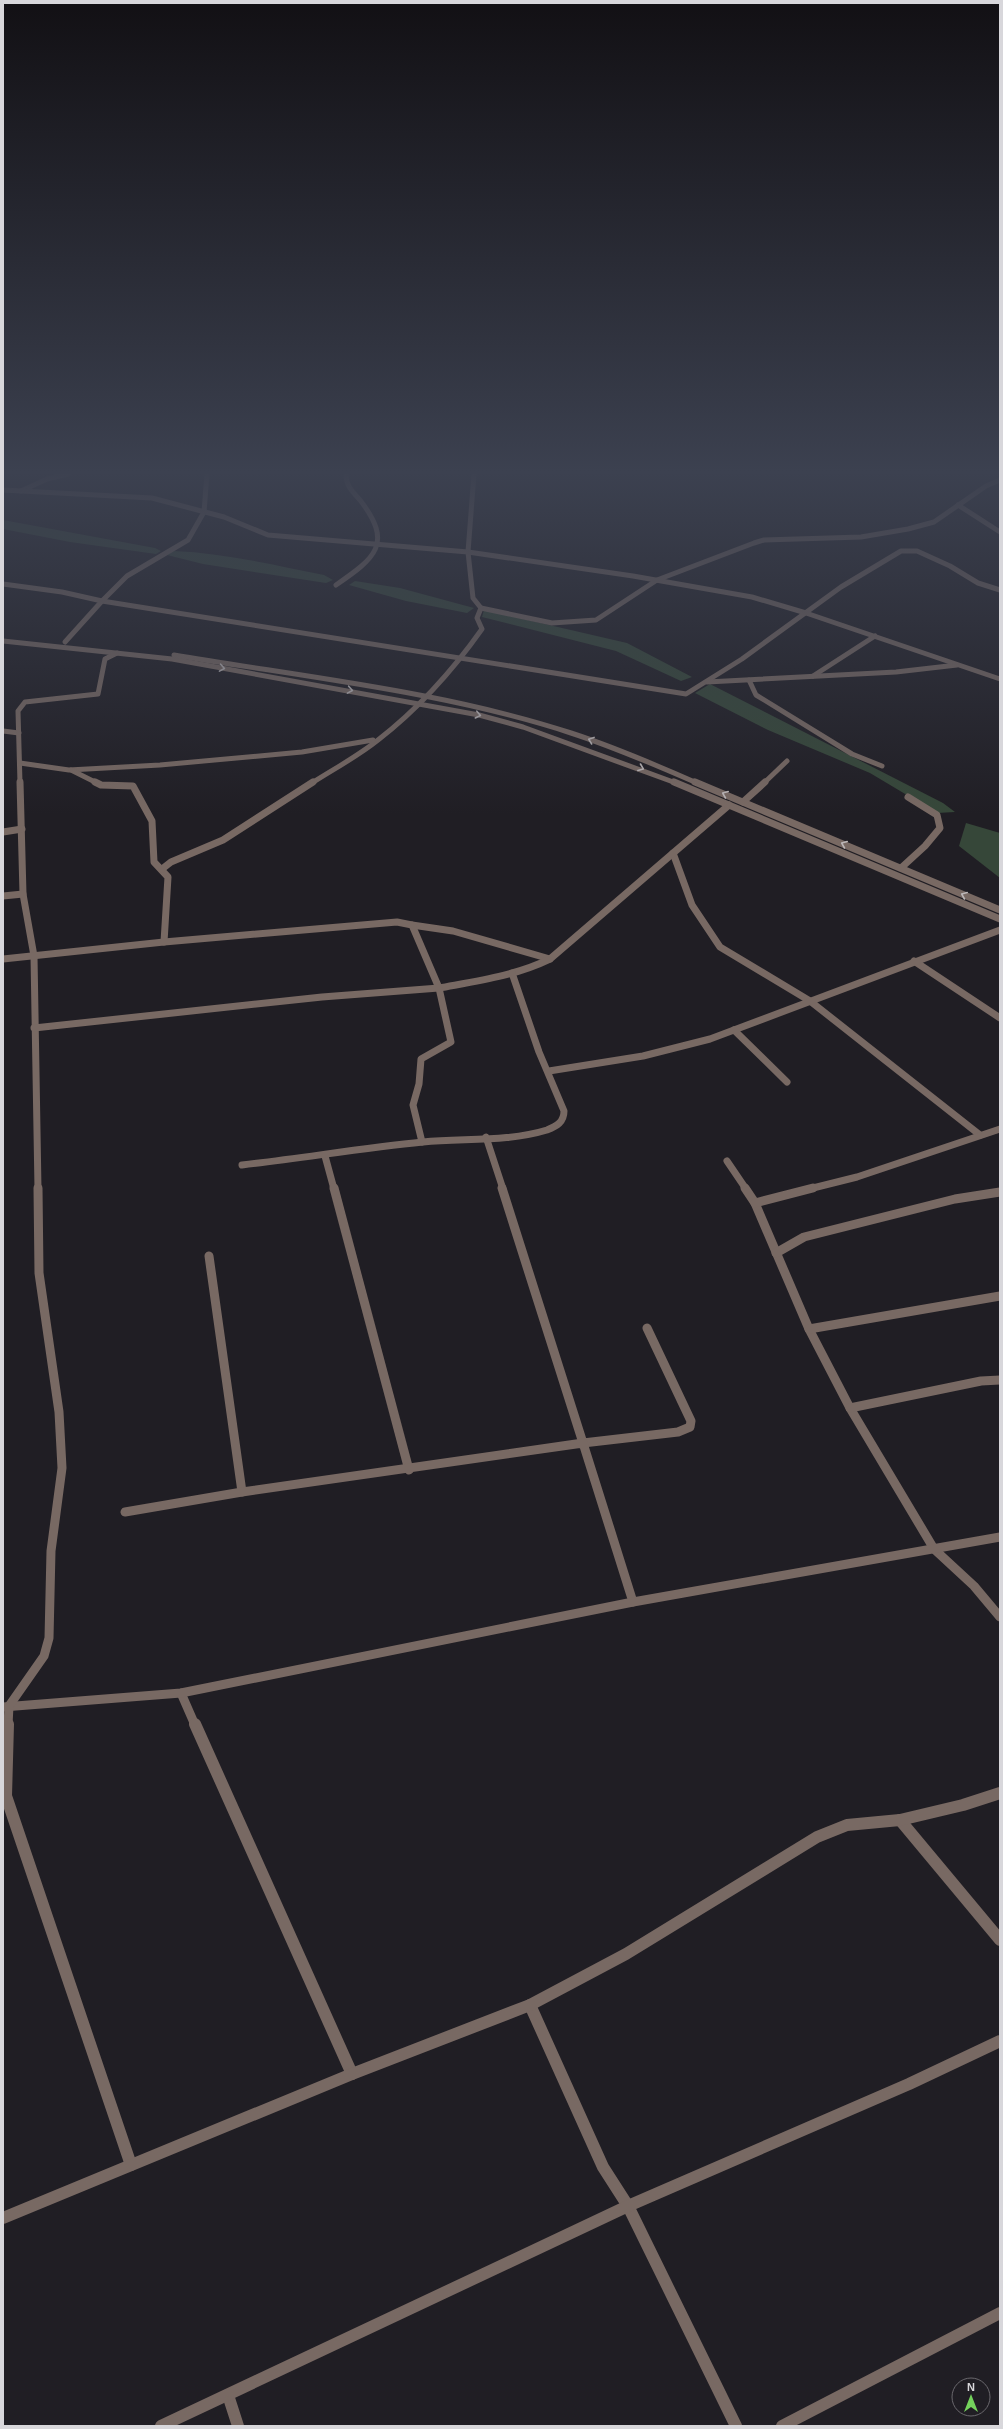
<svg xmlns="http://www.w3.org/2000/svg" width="1003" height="2429" font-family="Arial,sans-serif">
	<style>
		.green { fill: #364739 }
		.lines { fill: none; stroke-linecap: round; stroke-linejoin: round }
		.minor-far3 { stroke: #786963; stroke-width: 5 }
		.minor-far2 { stroke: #786963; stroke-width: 7 }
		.minor-far1 { stroke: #786963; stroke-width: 9 }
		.minor { stroke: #786963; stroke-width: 12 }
		.tertiary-far1 { stroke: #786963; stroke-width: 5 }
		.tertiary { stroke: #786963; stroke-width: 7 }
		.oneway { stroke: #bbb6b7 }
	</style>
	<rect width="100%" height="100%" fill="#201e24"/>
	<g class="green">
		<path d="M3,520L155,548L161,551L156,554L70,542L3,529Z"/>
		<path d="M174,551C224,553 274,565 324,575L333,580L326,583L203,564L167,555Z"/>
		<path d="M355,581L400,588L474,608L467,613L406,601L349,585Z"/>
		<path d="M484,610L627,643L692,677L681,681L616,651L482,617Z"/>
		<path d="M710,684L943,803L955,812L937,813L870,773L768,730L695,693Z"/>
		<path d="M966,823L1000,833V878L959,846Z"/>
	</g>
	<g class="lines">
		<g class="minor-far3">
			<path d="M3,490L152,498L224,517L268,535L468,552L633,576L752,597L806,613L1000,679"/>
			<path d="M21,491L47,479L68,474"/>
			<path d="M958,505L1000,532"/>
			<path d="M3,584L62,592L102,601L65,642"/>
			<path d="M336,585C375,558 394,544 360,500C352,491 346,486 346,474"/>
			<path d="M102,601L686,694L742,659L841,587L901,551H917L950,566L978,583L1000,590"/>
			<path d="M102,601L127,576L188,540L204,512L207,474"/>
			<path d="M481,608L552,623L596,620L657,580L754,543L764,540L861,537L908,529L934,522L986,486L1000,480"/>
			<path d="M813,676L875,636"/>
			<path d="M749,680L756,695L852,754L882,766"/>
			<path d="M707,682L896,672L957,665"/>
			<path d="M3,731L19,733"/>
			<path d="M20,763L69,770L160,765L302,752L373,740"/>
			<path d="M71,770L97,783"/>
			<path d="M20,783L18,711L25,702L98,694L105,659L117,653"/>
			<path d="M312,783C334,769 358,756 378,740C418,709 453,670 482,629L477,618L481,608L473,598L468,552L474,474"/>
			<path d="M764,783L787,761"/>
		</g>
		<g class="minor-far2">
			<path d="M20,782L23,894L34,956L38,1189"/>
			<path d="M95,782L101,785L133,786L152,821L154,862L168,877L164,942"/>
			<path d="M743,802L765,782"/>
			<path d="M3,832L22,829"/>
			<path d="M673,853L692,905L720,947L810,1001L980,1135"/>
			<path d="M901,868L925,846L940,828L937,815L908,797"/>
			<path d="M162,869L171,862L223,840L313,782"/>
			<path d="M3,896L23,894"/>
			<path d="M412,925L453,931L550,959"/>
			<path d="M3,959L164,942L397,922L412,925L439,988C477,981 515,976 550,959L729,805"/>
			<path d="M914,961L1000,1018"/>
			<path d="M34,1028L322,997L439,988L451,1042L421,1059L419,1084L413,1105L422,1142"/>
			<path d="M734,1030L787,1082"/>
			<path d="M549,1071L643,1056L710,1039L1000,930"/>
			<path d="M486,1137L503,1189"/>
			<path d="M325,1156L334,1189"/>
			<path d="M727,1161L746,1189"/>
			<path d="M242,1165C303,1158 363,1148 423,1142C464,1138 508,1142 547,1130C557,1126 564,1122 564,1111L539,1052L512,973"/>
			<path d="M809,1189L857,1177L1000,1129"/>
		</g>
		<g class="minor-far1">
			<path d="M334,1188L409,1470"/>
			<path d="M502,1188L583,1443L678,1432L690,1427L691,1421L647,1328"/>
			<path d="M745,1188L755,1203L809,1329L850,1408L934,1549L974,1586L1000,1617"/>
			<path d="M755,1203L813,1188"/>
			<path d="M776,1253L804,1237L955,1199L1000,1192"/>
			<path d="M209,1256L242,1492"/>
			<path d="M809,1329L1000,1296"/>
			<path d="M850,1408L981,1381L1000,1380"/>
			<path d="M125,1512L242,1492L583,1443L633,1602"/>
			<path d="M181,1693L195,1725"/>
			<path d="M3,1707L181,1693L633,1602L1000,1537"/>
			<path d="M8,1725L9,1706L44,1656L49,1638L51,1551L62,1468L59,1412L39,1273L38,1188"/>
		</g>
		<g class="minor">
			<path d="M8,1724L6,1796L131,2165"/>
			<path d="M195,1724L352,2074"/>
			<path d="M900,1820L1000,1940"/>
			<path d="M530,2005L603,2167L628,2206L736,2426"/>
			<path d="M3,2218L352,2074L530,2005L626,1954L817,1837L847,1825L900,1820L963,1805L1000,1793"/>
			<path d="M228,2395L238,2426"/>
			<path d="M161,2426L628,2206L909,2084L1000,2041"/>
			<path d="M782,2426L1000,2313"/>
		</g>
		<g class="tertiary-far1">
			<path d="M3,641L172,659L479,715L523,727L676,783"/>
			<path d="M174,655C304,677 446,692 571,733C614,747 656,765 697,783"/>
		</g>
		<g class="tertiary">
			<path d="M674,782L1000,919"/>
			<path d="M695,782L1000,910"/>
		</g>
	</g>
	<defs><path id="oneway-chevron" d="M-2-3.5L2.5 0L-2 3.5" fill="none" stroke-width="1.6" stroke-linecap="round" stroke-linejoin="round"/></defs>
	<g class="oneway">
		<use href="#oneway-chevron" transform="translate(222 668) rotate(10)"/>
		<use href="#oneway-chevron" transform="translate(350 690) rotate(10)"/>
		<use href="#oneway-chevron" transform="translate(478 715) rotate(13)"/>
		<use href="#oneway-chevron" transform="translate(591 740) rotate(-160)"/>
		<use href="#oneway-chevron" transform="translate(641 768) rotate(22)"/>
		<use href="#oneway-chevron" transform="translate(725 794) rotate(-157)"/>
		<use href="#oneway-chevron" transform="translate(844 844) rotate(-157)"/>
		<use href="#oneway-chevron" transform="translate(964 895) rotate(-157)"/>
	</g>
	<linearGradient id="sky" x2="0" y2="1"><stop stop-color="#121014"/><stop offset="0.58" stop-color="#3c4150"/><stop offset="1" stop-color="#3c4150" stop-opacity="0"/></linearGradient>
	<rect width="1003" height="814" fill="url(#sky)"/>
	<rect width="1003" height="2429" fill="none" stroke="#d8d7db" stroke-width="8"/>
	<g transform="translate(971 2397)"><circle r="19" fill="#201e24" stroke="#6a686d"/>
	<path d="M0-3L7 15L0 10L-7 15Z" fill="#74d25c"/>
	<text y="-6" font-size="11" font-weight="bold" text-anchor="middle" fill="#d8d7db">N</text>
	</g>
</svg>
